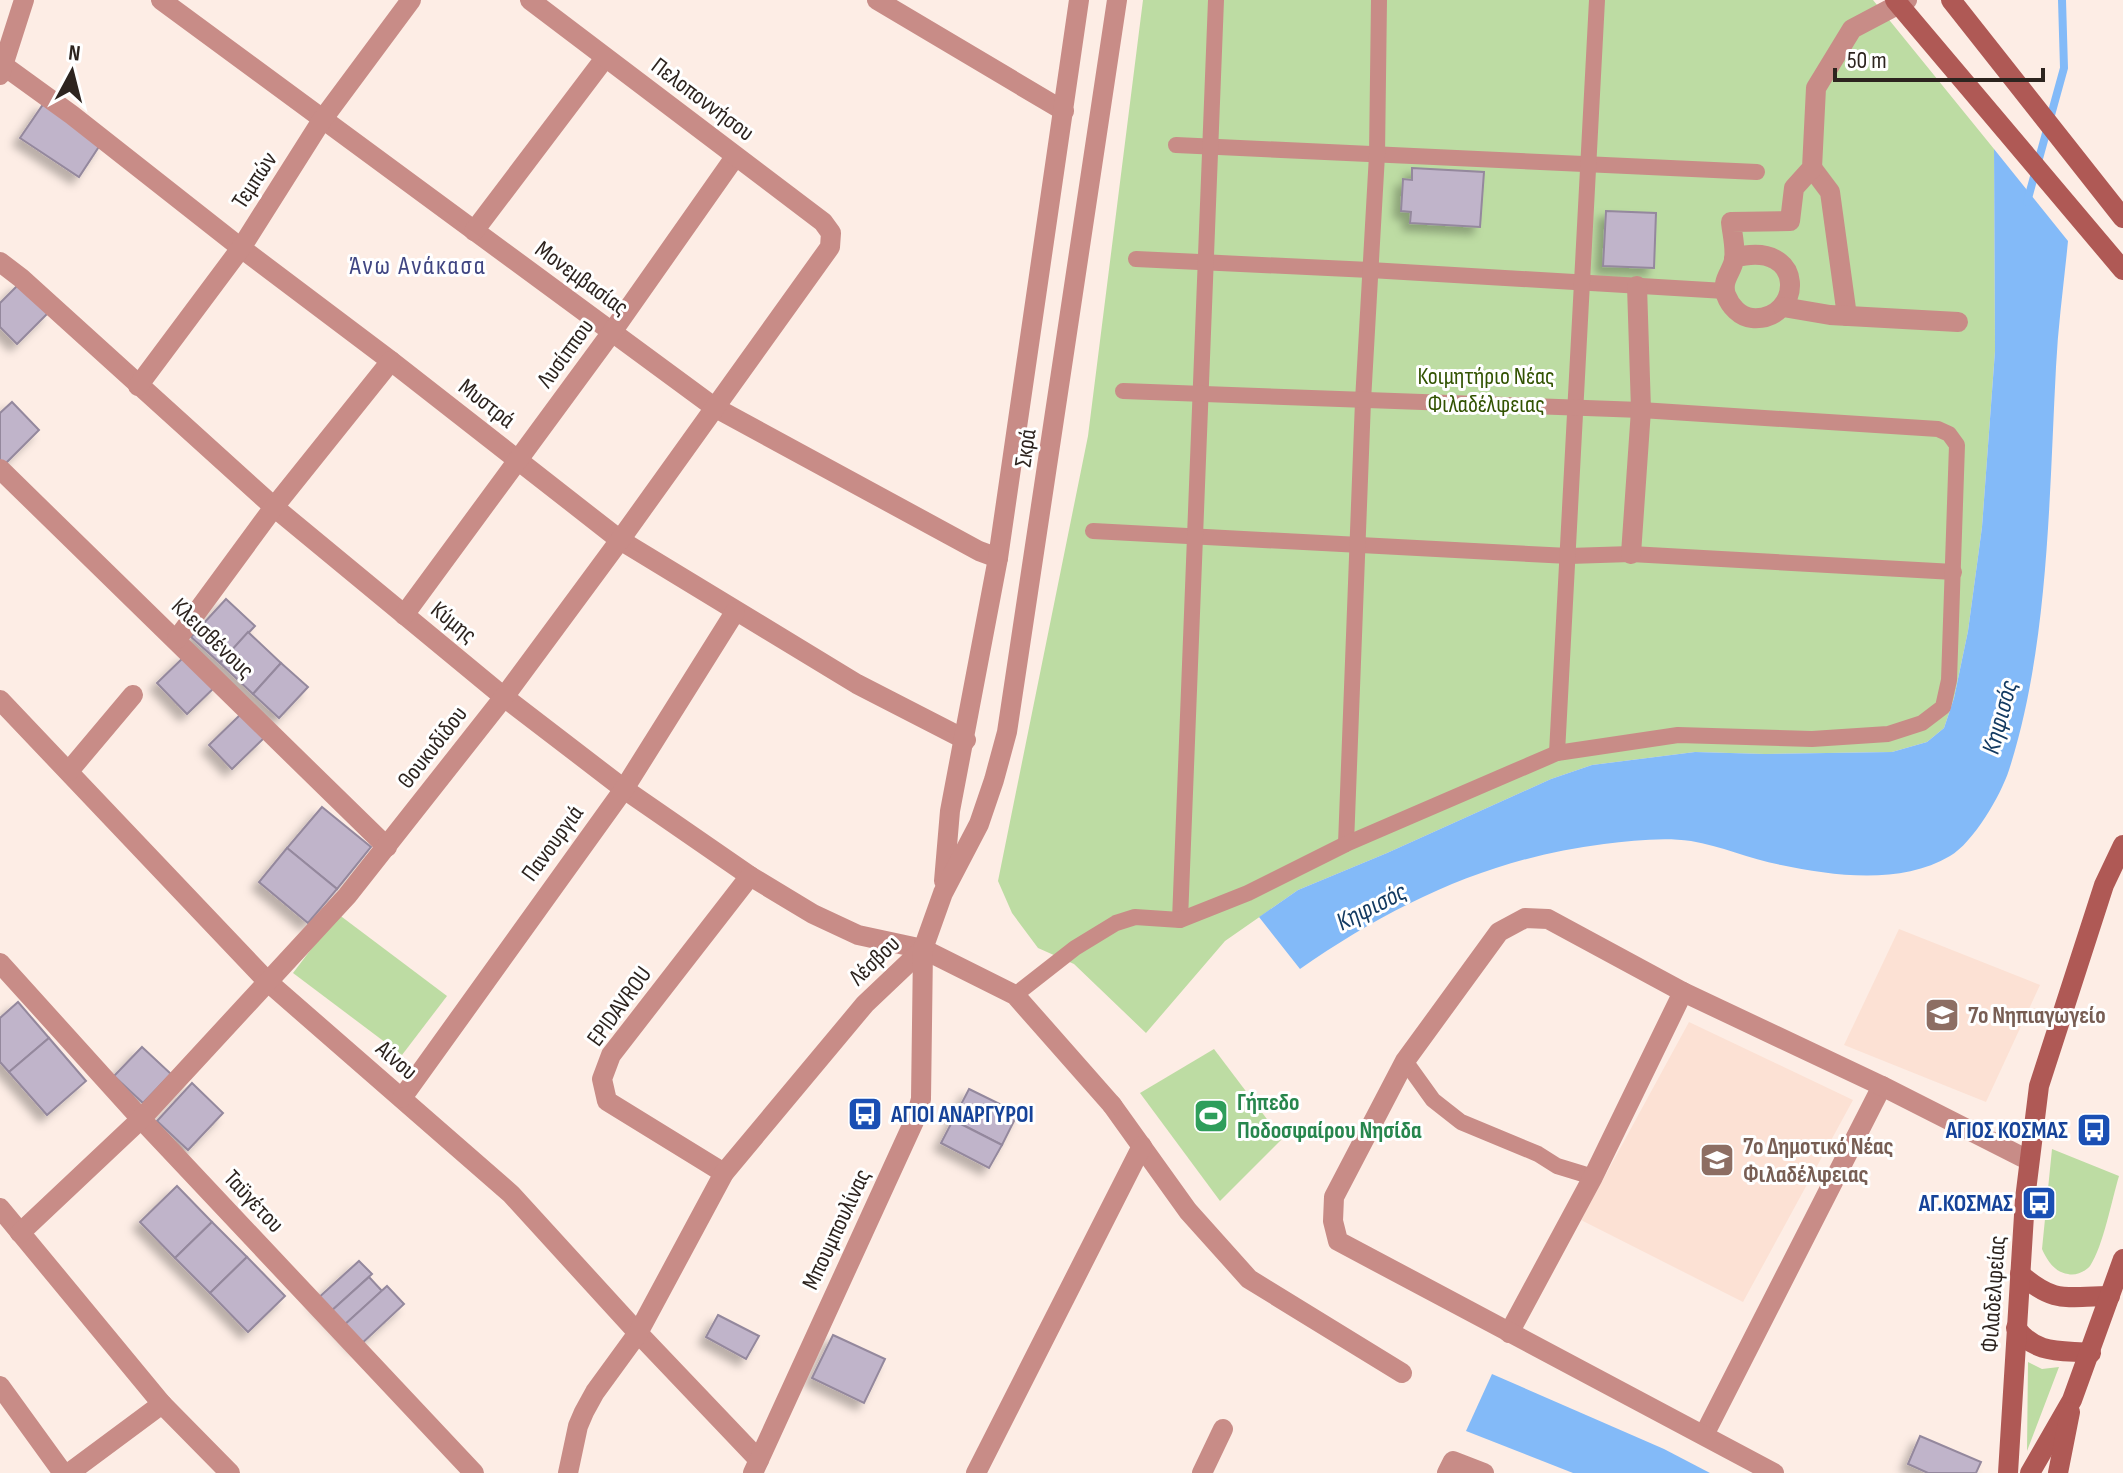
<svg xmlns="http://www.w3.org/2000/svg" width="2123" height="1473" font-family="'Sofia Sans Condensed',sans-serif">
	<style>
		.built { fill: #fce1d4 }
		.green { fill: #bddca3 }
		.water { fill: #83baf8 }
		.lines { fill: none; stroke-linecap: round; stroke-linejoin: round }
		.stream { stroke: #83baf8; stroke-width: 8 }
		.building { fill: #c0b4ca; stroke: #94889d; stroke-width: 2; filter: url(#shadow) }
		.service { stroke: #c88c87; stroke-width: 16 }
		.pedestrian { stroke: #c88c87; stroke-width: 20 }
		.minor { stroke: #c88c87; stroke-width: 20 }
		.tertiary { stroke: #c88c87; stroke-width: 20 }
		.secondary { stroke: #af5955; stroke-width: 20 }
		.labels { text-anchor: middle; stroke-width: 6; stroke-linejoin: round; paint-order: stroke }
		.street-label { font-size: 24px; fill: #2d241f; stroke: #fff }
		.park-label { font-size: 24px; fill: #325302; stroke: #fff }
		.education-label { font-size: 24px; font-weight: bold; fill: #785e54; stroke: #fff; text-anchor: start }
		.leisure-label { font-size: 24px; font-weight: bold; fill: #27864d; stroke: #fff; text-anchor: start }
		.transit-label { font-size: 24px; font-weight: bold; fill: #164399; stroke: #fff; text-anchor: end }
		.neighbourhood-label { font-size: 26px; letter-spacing: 2px; fill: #404682; stroke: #fff }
		.water-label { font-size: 26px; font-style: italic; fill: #143b62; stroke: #fff }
	</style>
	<defs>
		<filter id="shadow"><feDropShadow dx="-7" dy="7" stdDeviation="4" flood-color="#0004"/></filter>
	</defs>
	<rect width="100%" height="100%" fill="#fdede5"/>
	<g class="built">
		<path d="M1899,929L2040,985L1986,1102L1844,1045Z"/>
		<path d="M1689,1022L1853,1100L1743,1302L1581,1220Z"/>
	</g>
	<g class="green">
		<path d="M1143,0H1873L1994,149L1995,351L1982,527L1968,631L1954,698L1944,728L1927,742L1892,752L1765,754L1695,752L1592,765L1551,779L1387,853L1298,890L1225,941L1146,1033L1074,964L1038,948L1012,913L998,881L1088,436Z"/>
		<path d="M338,914L447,996L402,1055L293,973Z"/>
		<path d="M1214,1049L1282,1139L1220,1201L1140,1093Z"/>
		<path d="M2052,1149L2119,1176C2112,1199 2103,1247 2090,1266C2085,1272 2075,1276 2068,1274C2054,1272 2047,1260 2042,1249Z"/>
		<path d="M2028,1362L2042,1369L2059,1367L2027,1451Z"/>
	</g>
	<g class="water">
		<path d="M1994,149L2068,241C2064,283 2058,325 2056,367C2049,497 2049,646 2009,770C2001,795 1973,843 1950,856C1901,885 1834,876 1781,865C1750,859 1721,846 1691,841C1662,837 1632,841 1604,844C1490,858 1394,904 1300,969L1259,917L1298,890L1387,853L1551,779L1592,765L1695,752L1765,754L1892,752L1927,742L1944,728L1954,698L1968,631L1982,527L1995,351Z"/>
		<path d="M1492,1374L1664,1449L1710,1473H1573L1466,1431Z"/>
	</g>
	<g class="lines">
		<path class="stream" d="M2027,202L2064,68L2062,0"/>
	</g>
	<g class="building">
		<path d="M44,103L102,142L79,177L20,138Z"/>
		<path d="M1412,168L1484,172L1480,227L1410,223L1411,212L1401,211L1403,179L1412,180Z"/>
		<path d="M1606,211L1656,213L1654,268L1603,266Z"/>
		<path d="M20,283L49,312L17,344L0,327V303Z"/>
		<path d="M12,402L39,430L4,465L0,461V413Z"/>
		<path d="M226,599L255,626L220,663L191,637Z"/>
		<path d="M248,632L281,663L253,694L220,663Z"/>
		<path d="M187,654L217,685L187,714L157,683Z"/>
		<path d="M281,663L308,687L279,718L253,694Z"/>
		<path d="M241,714L264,738L232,769L209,745Z"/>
		<path d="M322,807L371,847L337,889L287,848Z"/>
		<path d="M287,848L337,889L308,923L259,882Z"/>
		<path d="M18,1002L49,1038L9,1072L0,1062V1018Z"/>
		<path d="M49,1038L86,1081L47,1115L9,1072Z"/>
		<path d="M142,1047L171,1074L143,1103L114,1076Z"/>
		<path d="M192,1083L223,1113L188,1150L157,1121Z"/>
		<path d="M969,1089L1018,1113L1002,1145L953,1120Z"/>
		<path d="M953,1120L1002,1145L989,1168L941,1143Z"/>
		<path d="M177,1186L212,1222L175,1258L140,1222Z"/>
		<path d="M212,1222L247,1257L210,1293L175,1258Z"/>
		<path d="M247,1257L285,1296L248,1332L210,1293Z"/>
		<path d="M359,1261L372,1274L329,1313L316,1300Z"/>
		<path d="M369,1277L382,1291L342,1327L329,1313Z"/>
		<path d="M387,1286L404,1304L359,1346L342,1327Z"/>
		<path d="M718,1315L759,1336L746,1359L706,1337Z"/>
		<path d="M833,1335L885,1359L864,1403L812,1378Z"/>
		<path d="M1920,1436L1981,1462L1976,1473H1928L1908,1464Z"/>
	</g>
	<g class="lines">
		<g class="service">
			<path d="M1176,145L1757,172"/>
			<path d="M1136,259L1370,270L1725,291"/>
			<path d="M1093,531L1569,556L1631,554L1954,572"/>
			<path d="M1557,753L1597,0"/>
			<path d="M1346,844L1363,401L1377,155L1379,0"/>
			<path d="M1180,920L1216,0"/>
			<path d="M1015,995L1075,948L1116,923L1135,917L1180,920L1248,893L1346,844L1557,753L1678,735L1812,739L1888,734L1922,723L1943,707L1949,680L1957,445L1949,434L1938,429L1641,410L1123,391"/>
			<path d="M1405,1061L1433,1100L1461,1122L1538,1154L1557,1166L1593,1177"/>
		</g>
		<g class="pedestrian">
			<path d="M1631,554L1641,410L1637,286"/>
			<path d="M1112,1105L1188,1211L1249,1279L1402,1373"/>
		</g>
		<g class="minor">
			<path d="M161,0L714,407L979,551L998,558"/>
			<path d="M877,0L1064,111"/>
			<path d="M3,65L72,115L241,248L391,361L620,540L857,684L966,740"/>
			<path d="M1812,168L1830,192L1847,316"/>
			<path d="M474,231L605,58"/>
			<path d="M1734,258C1808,238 1803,322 1752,318C1740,317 1730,306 1726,295C1721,280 1732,272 1734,260C1736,248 1732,233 1731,222L1790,221L1794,188L1812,168L1816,88L1852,29L1907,0"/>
			<path d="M0,262L21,278L274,507L504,697L624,789L750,876L813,914L858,935L923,949L1015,995L1112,1105"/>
			<path d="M1783,307L1830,315L1958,322"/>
			<path d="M138,386L241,248L322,120L411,0"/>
			<path d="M0,469L387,847"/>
			<path d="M404,615L612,332L735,157"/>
			<path d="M177,639L274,507L391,361"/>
			<path d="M0,700L268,982L511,1194L638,1333L759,1460"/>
			<path d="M69,771L133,695"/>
			<path d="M944,881L950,811L998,558L1079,0"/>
			<path d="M0,963L141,1119L474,1473"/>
			<path d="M402,1098L624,789L735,612"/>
			<path d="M724,1173L607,1101L602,1079L611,1055L750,876"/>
			<path d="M0,1208L162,1404L230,1473"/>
			<path d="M20,1233L141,1119L347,896L504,697L620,540L830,247L831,233L823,222L530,0"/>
			<path d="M1509,1333L1593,1177L1683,992"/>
			<path d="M0,1386L63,1473"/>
			<path d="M1704,1435L1882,1086"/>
			<path d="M69,1473L162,1404"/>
			<path d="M568,1473L578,1426L584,1412L595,1392L638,1333L724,1173L865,1004L923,949"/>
			<path d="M753,1473L916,1117L921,1099L923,949L943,893L979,824L994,780L1007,732L1117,0"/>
			<path d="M976,1473L1142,1146"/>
			<path d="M1202,1473L1223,1429"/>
			<path d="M1447,1473L1453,1461L1484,1473"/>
			<path d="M1774,1473L1338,1241L1333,1221L1334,1197L1405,1061L1499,932L1525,918L1548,919L1683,992L1882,1086L2028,1160"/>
		</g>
		<path class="tertiary" d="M0,75L24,0"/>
		<g class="secondary">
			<path d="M1895,0L2123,270"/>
			<path d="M1951,0L2123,218"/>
			<path d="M2020,1274C2056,1305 2066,1296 2110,1296"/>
			<path d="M2016,1328C2036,1355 2061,1350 2091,1353"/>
			<path d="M2008,1473L2025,1199L2039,1086L2104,885L2123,845"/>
			<path d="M2030,1473L2072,1400L2123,1259"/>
			<path d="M2058,1473L2070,1412"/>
		</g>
	</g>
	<defs>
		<g id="school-square" transform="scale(1.8)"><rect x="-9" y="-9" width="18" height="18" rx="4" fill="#8d6e63" stroke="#fff"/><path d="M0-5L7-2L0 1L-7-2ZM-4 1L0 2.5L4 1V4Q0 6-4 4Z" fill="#fff"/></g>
		<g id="bus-square" transform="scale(1.8)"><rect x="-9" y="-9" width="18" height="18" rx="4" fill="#1a4fb4" stroke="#fff"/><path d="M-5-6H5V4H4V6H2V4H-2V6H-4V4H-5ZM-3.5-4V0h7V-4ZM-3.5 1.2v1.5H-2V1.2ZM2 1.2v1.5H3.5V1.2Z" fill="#fff"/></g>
		<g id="stadium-square" transform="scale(1.8)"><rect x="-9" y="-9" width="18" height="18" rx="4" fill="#2e9e5b" stroke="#fff"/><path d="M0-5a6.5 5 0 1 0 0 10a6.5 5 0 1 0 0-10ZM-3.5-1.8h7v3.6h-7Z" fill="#fff"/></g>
	</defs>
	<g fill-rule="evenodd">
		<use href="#school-square" x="1942" y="1015"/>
		<use href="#bus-square" x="865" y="1114"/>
		<use href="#stadium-square" x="1211" y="1116"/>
		<use href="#bus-square" x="2094" y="1130"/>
		<use href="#school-square" x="1717" y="1160"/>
		<use href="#bus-square" x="2039" y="1203"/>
	</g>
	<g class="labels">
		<g class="street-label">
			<text transform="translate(703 99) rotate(37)" y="8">Πελοποννήσου</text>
			<text transform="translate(254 180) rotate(-57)" y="8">Τεμπών</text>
			<text transform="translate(582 278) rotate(36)" y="8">Μονεμβασίας</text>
			<text transform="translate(565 353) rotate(-54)" y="8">Λυσίππου</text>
			<text transform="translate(487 403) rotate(38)" y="8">Μυστρά</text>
			<text transform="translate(1025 448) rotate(-82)" y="8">Σκρά</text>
			<text transform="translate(454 622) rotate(39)" y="8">Κύμης</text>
			<text transform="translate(213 638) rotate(44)" y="8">Κλεισθένους</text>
			<text transform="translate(432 747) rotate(-52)" y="8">Θουκυδίδου</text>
			<text transform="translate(552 843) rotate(-54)" y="8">Πανουργιά</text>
			<text transform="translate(874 960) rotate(-44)" y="8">Λέσβου</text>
			<text transform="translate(619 1006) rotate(-54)" y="8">EPIDAVROU</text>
			<text transform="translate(397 1060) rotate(41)" y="8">Αίνου</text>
			<text transform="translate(254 1201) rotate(47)" y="8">Ταϋγέτου</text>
			<text transform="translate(836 1229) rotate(-65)" y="8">Μπουμπουλίνας</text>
			<text transform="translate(1993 1294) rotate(-86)" y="8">Φιλαδελφείας</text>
		</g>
		<g class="park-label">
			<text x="1486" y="384">Κοιμητήριο Νέας<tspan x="1486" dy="28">Φιλαδέλφειας</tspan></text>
		</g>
		<g class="education-label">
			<text x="1968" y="1023">7ο Νηπιαγωγείο</text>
			<text x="1743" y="1154">7ο Δημοτικό Νέας<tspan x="1743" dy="28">Φιλαδέλφειας</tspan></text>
		</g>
		<g class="leisure-label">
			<text x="1237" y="1110">Γήπεδο<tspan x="1237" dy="28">Ποδοσφαίρου Νησίδα</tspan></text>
		</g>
		<g class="transit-label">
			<text x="891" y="1122" text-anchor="start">ΑΓΙΟΙ ΑΝΑΡΓΥΡΟΙ</text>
			<text x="2068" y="1138">ΑΓΙΟΣ ΚΟΣΜΑΣ</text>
			<text x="2013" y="1211">ΑΓ.ΚΟΣΜΑΣ</text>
		</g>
		<g class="neighbourhood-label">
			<text x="418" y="274">Άνω Ανάκασα</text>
		</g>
		<g class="water-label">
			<text transform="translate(1999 717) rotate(-75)" y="9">Κηφισός</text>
			<text transform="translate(1371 906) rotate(-27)" y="9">Κηφισός</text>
		</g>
	</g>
	<g transform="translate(72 72) rotate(7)" stroke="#ffffff" stroke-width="6" paint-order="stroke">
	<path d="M0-6L14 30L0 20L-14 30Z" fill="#2d241f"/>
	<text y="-12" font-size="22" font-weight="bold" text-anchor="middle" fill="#2d241f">N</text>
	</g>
	<path d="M1835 68v12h208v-12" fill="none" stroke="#2d241f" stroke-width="4"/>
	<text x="1847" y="68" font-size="24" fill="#2d241f" stroke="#ffffff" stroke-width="6" paint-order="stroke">50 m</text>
</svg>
